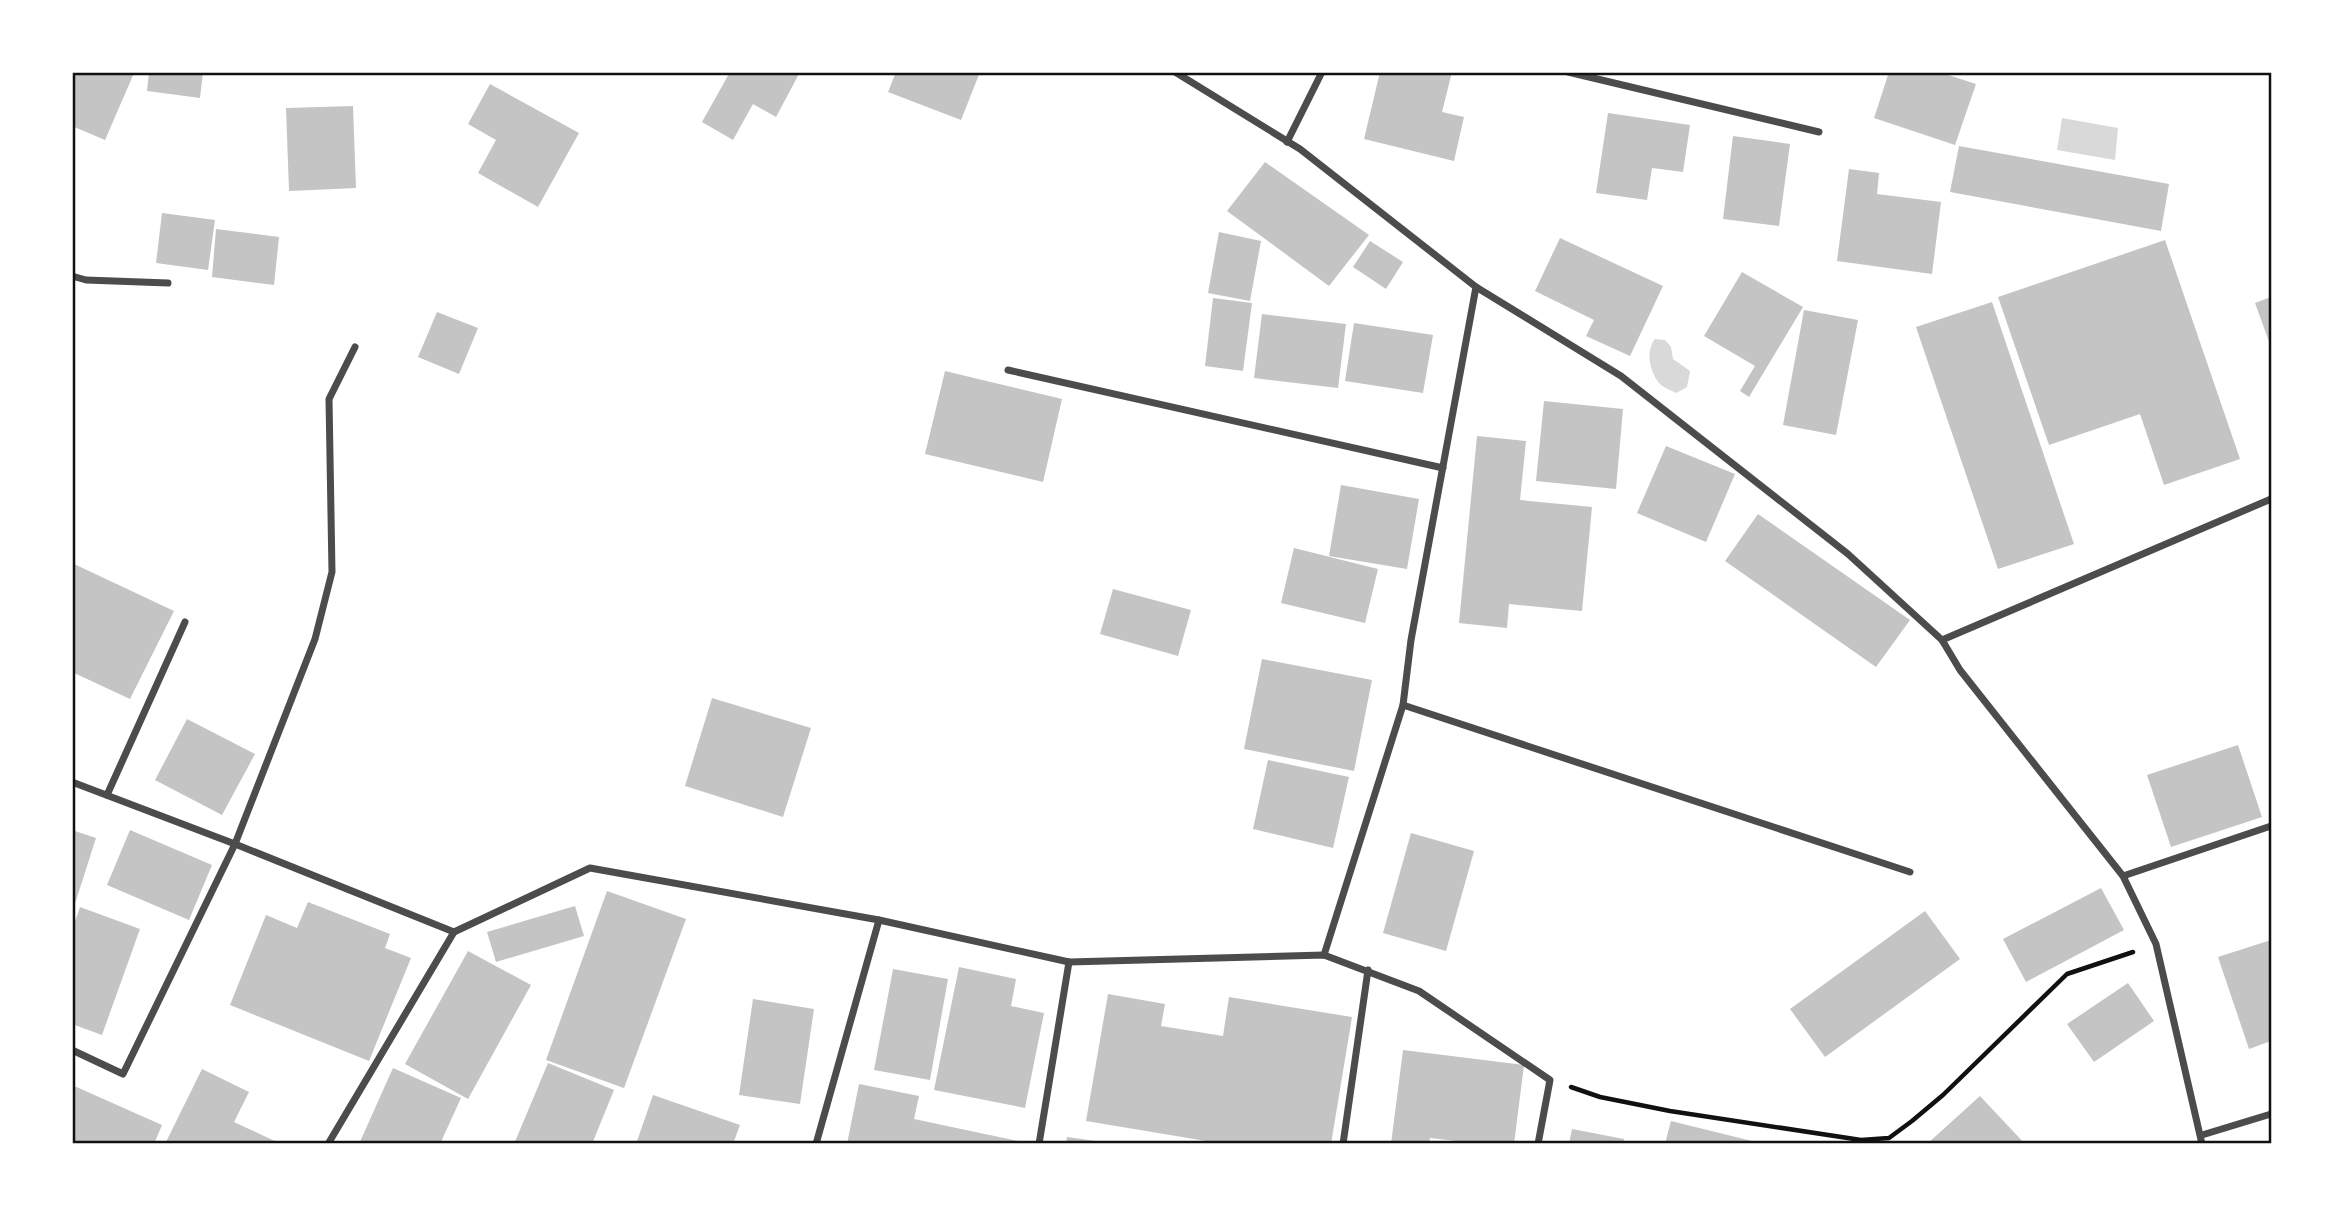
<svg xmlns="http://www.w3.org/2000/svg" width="2343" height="1216" font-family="'Source Sans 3',sans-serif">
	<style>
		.water { fill: #d9d9d9 }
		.building { fill: #c4c4c4 }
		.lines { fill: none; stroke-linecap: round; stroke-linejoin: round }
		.path { stroke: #111; stroke-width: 4.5 }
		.minor { stroke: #4c4c4c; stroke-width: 7 }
		.neatline { fill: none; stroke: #111; stroke-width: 2.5 }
	</style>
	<rect width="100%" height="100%" fill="#fff"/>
	<g class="water">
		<path d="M2062,118L2118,128L2115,160L2057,150Z"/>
		<path d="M1655,339L1665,340L1671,347L1673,359L1690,371L1687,387L1676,393C1672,391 1664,388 1660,384C1650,373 1645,351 1655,339Z"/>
	</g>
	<g class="building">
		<path d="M72,72L134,73L105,140L72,126Z"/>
		<path d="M149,72H203L200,98L147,91Z"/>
		<path d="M730,72H800L776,117L753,104L733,140L702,122Z"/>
		<path d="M896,72H980L961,120L888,92Z"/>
		<path d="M1380,72H1452L1442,112L1464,117L1454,161L1364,139Z"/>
		<path d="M1889,72H1939L1976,84L1955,145L1874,118Z"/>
		<path d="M490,84L579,133L538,207L478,173L496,140L468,124Z"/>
		<path d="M353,106L356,188L289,191L286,108Z"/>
		<path d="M1608,113L1690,125L1683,172L1652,168L1647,200L1596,193Z"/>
		<path d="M1733,136L1790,144L1779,226L1723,219Z"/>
		<path d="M1959,146L2169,184L2161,231L1950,192Z"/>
		<path d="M1265,162L1369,235L1329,286L1227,211Z"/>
		<path d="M1849,169L1879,173L1877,194L1941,202L1932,274L1837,261Z"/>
		<path d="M162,213L215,220L208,270L156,263Z"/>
		<path d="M216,229L279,237L274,285L212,277Z"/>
		<path d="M1219,232L1261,241L1250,301L1208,293Z"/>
		<path d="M1560,238L1663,286L1630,356L1586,336L1594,320L1535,291Z"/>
		<path d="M2165,240L2240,459L2164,485L2140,414L2049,445L1998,297Z"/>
		<path d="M1370,241L1403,262L1386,289L1353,267Z"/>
		<path d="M1742,272L1803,307L1749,397L1740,391L1755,366L1704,336Z"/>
		<path d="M2271,297V347L2255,303Z"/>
		<path d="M1213,298L1252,303L1243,371L1205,366Z"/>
		<path d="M1992,302L2074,544L1998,569L1916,327Z"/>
		<path d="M1804,310L1858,320L1836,435L1783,425Z"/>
		<path d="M437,312L478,328L459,374L418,357Z"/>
		<path d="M1262,314L1346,324L1338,388L1254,378Z"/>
		<path d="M1354,323L1433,335L1423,393L1345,381Z"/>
		<path d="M945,371L1062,399L1043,482L925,454Z"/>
		<path d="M1544,401L1623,409L1616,489L1536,481Z"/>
		<path d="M1477,436L1526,441L1520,500L1592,507L1582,611L1509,604L1507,628L1459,623Z"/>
		<path d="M1666,446L1735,474L1706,542L1637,513Z"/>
		<path d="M1341,485L1419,499L1407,569L1329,556Z"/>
		<path d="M1758,514L1910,620L1876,667L1725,561Z"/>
		<path d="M1294,548L1378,569L1365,623L1281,603Z"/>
		<path d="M72,563L174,611L130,699L72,672Z"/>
		<path d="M1113,589L1191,610L1178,656L1100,634Z"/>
		<path d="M1262,659L1372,680L1354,771L1244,749Z"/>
		<path d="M712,698L811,728L783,817L685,786Z"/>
		<path d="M187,719L255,754L222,815L155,780Z"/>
		<path d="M2238,745L2262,817L2171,847L2147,775Z"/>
		<path d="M1268,760L1349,777L1333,848L1253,829Z"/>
		<path d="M72,830L96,838L72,913Z"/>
		<path d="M130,830L212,865L189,920L107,885Z"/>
		<path d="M1411,833L1474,851L1446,951L1383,933Z"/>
		<path d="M2101,888L2124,930L2026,982L2003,939Z"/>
		<path d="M607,891L686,919L624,1088L546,1060Z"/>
		<path d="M308,902L390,934L385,948L411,958L369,1061L230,1005L266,915L297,928Z"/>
		<path d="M575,906L584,936L496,962L487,932Z"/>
		<path d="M80,907L140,929L102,1035L72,1024V930Z"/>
		<path d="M1925,911L1960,959L1825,1057L1790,1009Z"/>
		<path d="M2271,940V1041L2249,1049L2218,957Z"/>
		<path d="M468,951L531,985L468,1099L405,1064Z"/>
		<path d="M959,967L1016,979L1011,1006L1044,1013L1025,1108L934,1090Z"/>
		<path d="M893,969L948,979L930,1080L874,1070Z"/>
		<path d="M2128,983L2154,1021L2094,1062L2067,1024Z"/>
		<path d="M1108,994L1165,1004L1161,1026L1223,1036L1229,997L1352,1017L1331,1144H1218V1143L1086,1121Z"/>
		<path d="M753,999L814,1009L800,1104L739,1095Z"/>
		<path d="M1403,1050L1524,1065L1514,1144H1483L1430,1138L1429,1144H1391Z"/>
		<path d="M548,1063L614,1090L592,1144H514Z"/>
		<path d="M393,1068L461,1098L440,1144H359Z"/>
		<path d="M202,1069L249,1092L234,1122L281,1144H165Z"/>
		<path d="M859,1084L919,1096L914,1119L1032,1144H847Z"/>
		<path d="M72,1085L162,1125L154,1144H72Z"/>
		<path d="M653,1095L740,1125L733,1144H636Z"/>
		<path d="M1980,1096L2025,1144H1927Z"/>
		<path d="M1671,1121L1760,1143V1144H1665Z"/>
		<path d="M1572,1129L1624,1139L1623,1144H1569Z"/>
		<path d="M1067,1137L1110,1143V1144H1066Z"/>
	</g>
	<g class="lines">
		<path class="path" d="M1571,1087L1600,1097L1670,1111L1861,1140L1889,1138L1912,1121L1943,1095L2067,974L2133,952"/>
		<g class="minor">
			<path d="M1175,72L1300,149L1476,287L1621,376L1848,554L1942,640L1960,670L2123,876L2156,944L2202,1144"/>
			<path d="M1568,72L1819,132"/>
			<path d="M1287,142L1322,72"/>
			<path d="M72,276L86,280L168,283"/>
			<path d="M1008,370L1443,468"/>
			<path d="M1942,640L2271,499"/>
			<path d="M1403,705L1910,872"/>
			<path d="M72,782L235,844L454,932L590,868L879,920L1069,962L1324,955L1419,991L1550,1080L1538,1144"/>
			<path d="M107,795L185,622"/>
			<path d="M2123,876L2271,826"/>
			<path d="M1324,955L1403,705L1411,640L1476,287"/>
			<path d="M72,1050L123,1074L235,844L315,639L332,572L329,399L355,347"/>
			<path d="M2202,1135L2271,1114"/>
			<path d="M328,1144L454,932"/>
			<path d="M816,1144L879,920"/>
			<path d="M1039,1144L1069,962"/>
			<path d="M1343,1144L1368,970"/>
		</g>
	</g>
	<rect width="2343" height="1216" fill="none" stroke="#ffffff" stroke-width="147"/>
	<rect x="74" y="74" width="2196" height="1068" class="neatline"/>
</svg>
